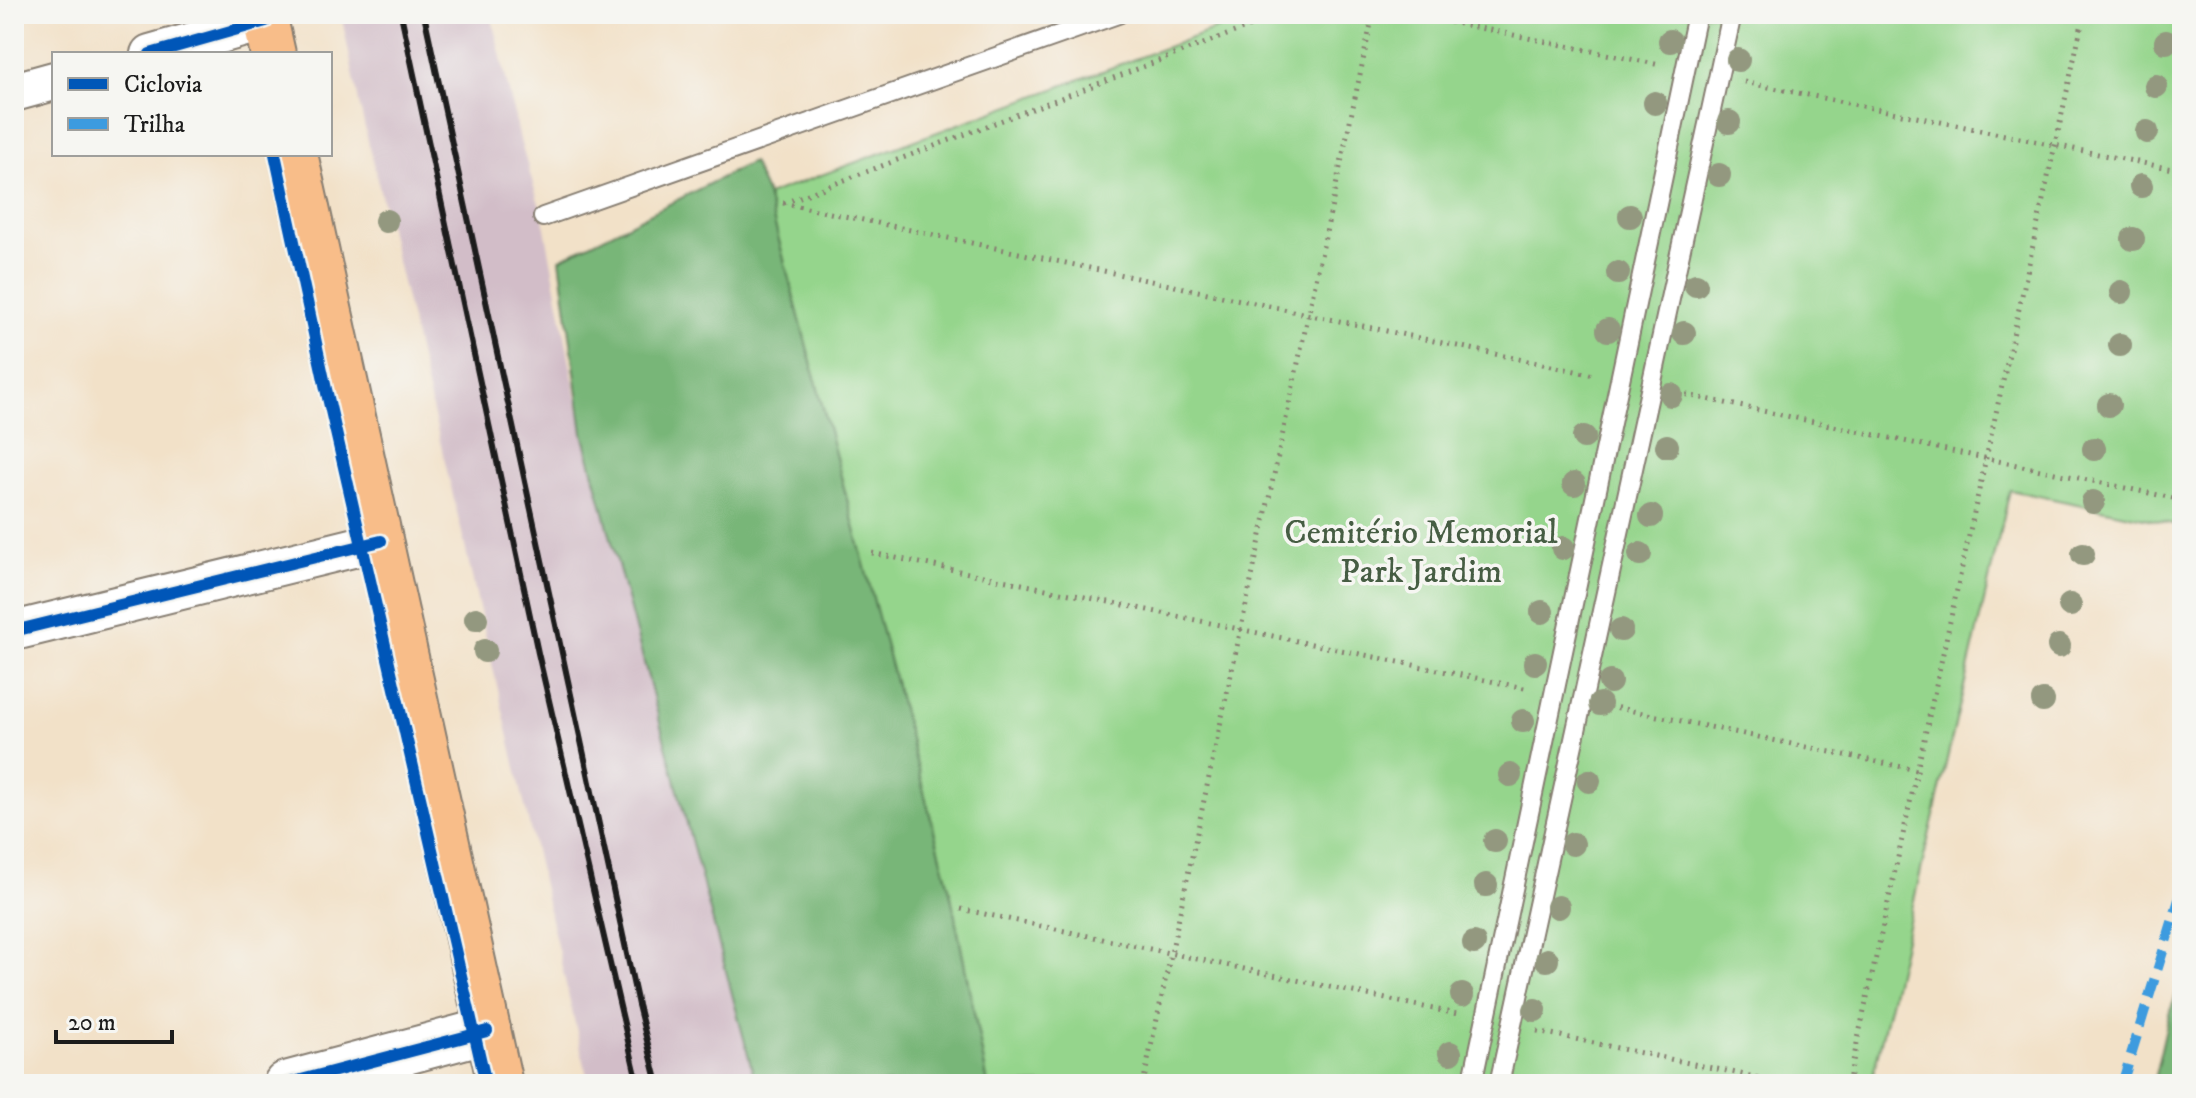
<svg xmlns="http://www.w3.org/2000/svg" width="2196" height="1098" font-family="'IM FELL DW Pica',serif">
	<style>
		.industrial { fill: #d2bdc8 }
		.green { fill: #95d58c; stroke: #587854; stroke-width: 2 }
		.forest { fill: #78b678; stroke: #4a694a; stroke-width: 2 }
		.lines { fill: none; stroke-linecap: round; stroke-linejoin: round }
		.service-casing { stroke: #877e72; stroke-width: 22 }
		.minor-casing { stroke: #877e72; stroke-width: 42 }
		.tertiary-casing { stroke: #877e72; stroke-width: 48 }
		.primary-casing { stroke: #877e72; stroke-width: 48 }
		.path { stroke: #877e72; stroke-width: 5; stroke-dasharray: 2 6; stroke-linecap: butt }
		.service { stroke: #fff; stroke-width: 18 }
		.minor { stroke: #fff; stroke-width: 38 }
		.tertiary { stroke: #fff; stroke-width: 44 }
		.primary { stroke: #f8bd89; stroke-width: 44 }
		.rail { stroke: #1c1c1c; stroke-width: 6 }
		.quiet { stroke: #3c9bdf; stroke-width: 10; stroke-dasharray: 20 10; stroke-linecap: butt }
		.cycleway-casing { stroke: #f6f6f2; stroke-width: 17 }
		.cycleway { stroke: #0057b8; stroke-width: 12 }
		.tree { fill: #93987f }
		.labels { text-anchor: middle; stroke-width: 7; stroke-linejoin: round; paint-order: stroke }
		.park-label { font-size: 34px; fill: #465d43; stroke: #f6f6f2 }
	</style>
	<rect width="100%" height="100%" fill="#f6f6f2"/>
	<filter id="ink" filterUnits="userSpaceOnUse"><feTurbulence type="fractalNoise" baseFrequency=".0125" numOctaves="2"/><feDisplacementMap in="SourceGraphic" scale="16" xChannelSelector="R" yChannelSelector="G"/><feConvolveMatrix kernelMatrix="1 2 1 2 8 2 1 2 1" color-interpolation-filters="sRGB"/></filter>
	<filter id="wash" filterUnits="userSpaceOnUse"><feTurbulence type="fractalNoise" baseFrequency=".006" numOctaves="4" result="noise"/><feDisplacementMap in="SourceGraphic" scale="32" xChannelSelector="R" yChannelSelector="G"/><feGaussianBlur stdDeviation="1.8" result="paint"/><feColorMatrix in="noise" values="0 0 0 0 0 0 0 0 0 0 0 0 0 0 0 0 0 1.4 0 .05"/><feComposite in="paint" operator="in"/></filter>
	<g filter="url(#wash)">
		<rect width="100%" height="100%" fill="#f2e1c8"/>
		<path class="industrial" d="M341,14H491L521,144L543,217L583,433L756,1084H589L461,529L360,107Z"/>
		<path class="green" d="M1256,14H2182V526L2010,490L1871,1084H988L950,891L767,195Z"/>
		<g class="forest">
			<path d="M752,162L767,195L950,891L988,1084H756L583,433L560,259Z"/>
			<path d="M2182,980V1084H2153L2170,1010Z"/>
		</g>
	</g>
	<g filter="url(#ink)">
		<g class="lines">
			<g class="service-casing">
				<g id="service">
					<path d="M543,217L1118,14"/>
					<path d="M1472,1084L1697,14"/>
					<path d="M1499,1084L1732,14"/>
				</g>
			</g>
			<g class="minor-casing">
				<g id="minor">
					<path d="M150,54L266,21"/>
					<path d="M14,92L54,81"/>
					<path d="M14,631L381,541"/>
				</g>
			</g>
			<g class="tertiary-casing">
				<path id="tertiary" d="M286,1084L488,1030"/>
			</g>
			<g class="primary-casing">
				<g id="primary">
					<path d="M264,14L273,54"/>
					<path d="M295,154L500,1084"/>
				</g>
			</g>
			<g class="path">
				<path d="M1411,14L1660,65"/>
				<path d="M1744,82L2182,171"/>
				<path d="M783,203L1594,375"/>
				<path d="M784,203L1282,14"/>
				<path d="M1678,393L2182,500"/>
				<path d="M872,553L1529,689"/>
				<path d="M1609,706L1917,770"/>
				<path d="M961,909L1457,1014"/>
				<path d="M1537,1031L1788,1084"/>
				<path d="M1143,1084L1373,14"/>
				<path d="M1848,1084L2084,14"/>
			</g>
			<use href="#service" class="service"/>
			<use href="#minor" class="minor"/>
			<use href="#tertiary" class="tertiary"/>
			<use href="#primary" class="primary"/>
			<g class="rail">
				<path d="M401,14L538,653L638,1084"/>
				<path d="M424,14L638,1005L658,1084"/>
			</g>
			<path class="quiet" d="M2122,1084L2182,890"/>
			<g class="cycleway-casing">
				<g id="cycleway">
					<path d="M150,54L266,21"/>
					<path d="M275,154L326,389L486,1084"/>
					<path d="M14,631L381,541"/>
					<path d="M286,1084L487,1031"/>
				</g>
			</g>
			<use href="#cycleway" class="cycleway"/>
		</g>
		<g class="tree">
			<circle cx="1670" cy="41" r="12"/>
			<circle cx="2166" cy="42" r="12"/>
			<circle cx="1738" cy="60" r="12"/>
			<circle cx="2156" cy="86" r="12"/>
			<circle cx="1655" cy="103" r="12"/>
			<circle cx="1729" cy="122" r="12"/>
			<circle cx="2147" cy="132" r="12"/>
			<circle cx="1719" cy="175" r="12"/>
			<circle cx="2141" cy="186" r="12"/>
			<circle cx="1630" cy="216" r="12"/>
			<circle cx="386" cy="221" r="12"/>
			<circle cx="2133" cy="239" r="12"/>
			<circle cx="1618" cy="273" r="12"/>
			<circle cx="1696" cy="285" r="12"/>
			<circle cx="2121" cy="292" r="12"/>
			<circle cx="1608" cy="330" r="12"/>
			<circle cx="1684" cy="333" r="12"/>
			<circle cx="2120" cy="345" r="12"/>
			<circle cx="1671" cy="395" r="12"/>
			<circle cx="2109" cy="405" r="12"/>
			<circle cx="1584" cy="437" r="12"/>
			<circle cx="1667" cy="446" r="12"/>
			<circle cx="2094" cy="449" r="12"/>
			<circle cx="1574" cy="484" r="12"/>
			<circle cx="2093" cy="502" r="12"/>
			<circle cx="1651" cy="516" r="12"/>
			<circle cx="1563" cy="548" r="12"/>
			<circle cx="1640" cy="554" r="12"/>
			<circle cx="2083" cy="554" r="12"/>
			<circle cx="2070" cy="605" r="12"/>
			<circle cx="1542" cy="612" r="12"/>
			<circle cx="476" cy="619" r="12"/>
			<circle cx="1621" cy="630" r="12"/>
			<circle cx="2059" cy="646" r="12"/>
			<circle cx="485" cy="651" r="12"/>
			<circle cx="1535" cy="663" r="12"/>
			<circle cx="1610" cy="682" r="12"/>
			<circle cx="2043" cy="701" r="12"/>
			<circle cx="1600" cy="704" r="12"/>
			<circle cx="1523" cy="721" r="12"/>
			<circle cx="1510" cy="775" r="12"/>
			<circle cx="1589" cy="781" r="12"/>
			<circle cx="1495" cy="841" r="12"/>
			<circle cx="1573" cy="844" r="12"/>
			<circle cx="1486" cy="885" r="12"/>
			<circle cx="1558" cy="907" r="12"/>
			<circle cx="1474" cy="943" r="12"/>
			<circle cx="1547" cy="960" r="12"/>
			<circle cx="1462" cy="995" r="12"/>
			<circle cx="1535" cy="1010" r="12"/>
			<circle cx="1450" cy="1053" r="12"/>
		</g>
	</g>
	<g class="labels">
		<g class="park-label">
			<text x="1421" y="543">Cemitério Memorial<tspan x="1421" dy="39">Park Jardim</tspan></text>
		</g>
	</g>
	<rect width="2196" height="1098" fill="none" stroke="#f6f6f2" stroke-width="48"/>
	<rect x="52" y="52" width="280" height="104" fill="#f6f6f2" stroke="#9f9f9c" stroke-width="2"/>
	<rect x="68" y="78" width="40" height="12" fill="#0057b8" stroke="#9f9f9c" stroke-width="2"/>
	<text x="124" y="92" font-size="24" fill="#1c1c1c">Ciclovia</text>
	<rect x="68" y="118" width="40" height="12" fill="#3c9bdf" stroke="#9f9f9c" stroke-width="2"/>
	<text x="124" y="132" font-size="24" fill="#1c1c1c">Trilha</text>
	<path d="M56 1030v12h116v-12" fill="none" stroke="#1c1c1c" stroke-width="4"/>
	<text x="68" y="1030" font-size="24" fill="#1c1c1c" stroke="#f6f6f2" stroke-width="6" paint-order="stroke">20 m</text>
</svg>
